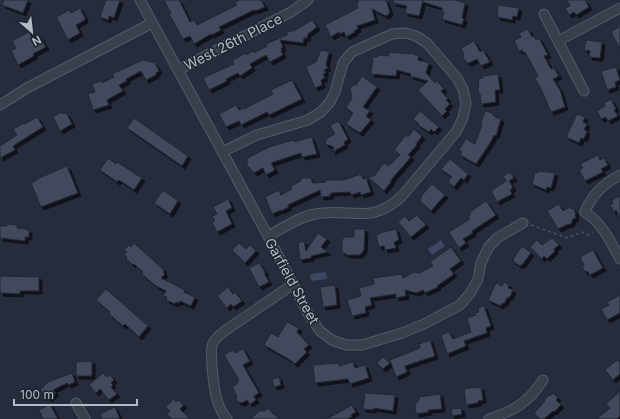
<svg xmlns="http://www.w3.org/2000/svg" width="620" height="419" font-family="Inter,sans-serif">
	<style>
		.water { fill: #3d4764 }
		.building { fill: #424a5b; stroke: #202633; filter: url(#shadow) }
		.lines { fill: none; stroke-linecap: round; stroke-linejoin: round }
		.minor-casing { stroke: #545a67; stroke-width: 11 }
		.path { stroke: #46555a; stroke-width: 1.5; stroke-dasharray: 3 3; stroke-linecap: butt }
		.minor { stroke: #393f4c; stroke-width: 9 }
		.labels { text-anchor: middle; stroke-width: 3; stroke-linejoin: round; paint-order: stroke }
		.street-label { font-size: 14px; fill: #b5bac7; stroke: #1f2431 }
	</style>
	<defs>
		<filter id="shadow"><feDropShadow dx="3" dy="3" stdDeviation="0" flood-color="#0009"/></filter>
	</defs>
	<rect width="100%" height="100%" fill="#262c3c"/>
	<g class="water">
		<path d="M441,240L445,246L432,255L428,249Z"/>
		<path d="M326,272L327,279L311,281L310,274Z"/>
	</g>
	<g class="building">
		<path d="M4,0H28L23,13L2,5Z"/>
		<path d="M106,0H120L114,18L109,16L108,20L100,17Z"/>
		<path d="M164,0H179L190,22L194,20L197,25L237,5L235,2L239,0H261L265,7L255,11L254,10L219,27L221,30L212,35L211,34L194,44L190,36L183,39L169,14L171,13Z"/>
		<path d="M356,0H386L390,12L388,15L386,16L372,9L375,20L357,26L358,29L354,31L355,32L346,37L344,32L340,34L339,32L331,37L325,25L358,8L357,2H359Z"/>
		<path d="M394,0H423L419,16L405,13L407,6L393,3Z"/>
		<path d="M423,0H455L465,3L462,18L464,19L462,25L442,19L444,12H442V8L423,2Z"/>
		<path d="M567,0H585L589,7L576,15L574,12L569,15L565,8L570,6Z"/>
		<path d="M498,5L519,8L517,17L513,16L512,20L497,17Z"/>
		<path d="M80,8L85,18V20L76,25L80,33L68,40L56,17L69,10L71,13Z"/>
		<path d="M312,20L317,27L308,34L307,38H304L303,43L280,40L283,47L281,48L282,50L281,51L283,55L270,62L266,55L250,64L252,68L240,76L238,73L226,79L227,81L209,90L203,78L234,64L232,61L245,53L246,55L253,51L254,53L267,46L266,44L287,35V31L292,32V30L295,31V29H298Z"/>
		<path d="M620,26V49L612,34V31Z"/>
		<path d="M528,29L532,37L534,36L536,40L539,38L548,55L544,56L551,69L554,68L559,76L553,79L560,90L565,107L551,112L541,89L535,78L538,76L525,52L524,53L522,50L519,51L514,41L521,37L519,33Z"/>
		<path d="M29,32L33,40L40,36L46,47L33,54L34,56L18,65L11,51L16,48L12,41Z"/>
		<path d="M586,40L602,42L600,58L589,57L590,51L584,50Z"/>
		<path d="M474,41L480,52L483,50L490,62L481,66L477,59L469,63L466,62L463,57L464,54L461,48Z"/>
		<path d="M321,50L329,52L326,65L328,68L324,70L326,73L323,74L325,78L321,80L322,85L315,88L306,67L316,62Z"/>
		<path d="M389,52L410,54V53L419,56L418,60L429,63L426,73L435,83L437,81L444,89L441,91L448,99L446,100L450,104L445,109L447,111L442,116L418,90L428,81L410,76L411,74L397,70L396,76L371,74L373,57H378V55L389,56Z"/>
		<path d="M143,60L155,63L159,71L156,73V75L146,80L141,71L126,79L127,81L119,85L123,91L107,100L109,105L93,110L88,94L95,92L92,84L101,81L102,83L114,77L112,74Z"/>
		<path d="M616,67L620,80L615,82L616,87L607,90L601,71Z"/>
		<path d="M498,74L500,90H495L496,102L481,104L480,94L478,92V88L479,87L478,79L483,78V76Z"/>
		<path d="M362,76L377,87L363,107L370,111L366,116L371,120L360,133L346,124L353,113L346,108L352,98L350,89L353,85H356Z"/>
		<path d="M292,80L302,99L269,115L267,112L241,125L239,121L226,127L219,114L236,105L239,110L244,108V109L273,94L271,90Z"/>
		<path d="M611,99L616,109L614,110L618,116L608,121L606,117L601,119L597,111L605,106L604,103Z"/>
		<path d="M420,111L439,127L434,132L431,129L429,132L418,125L419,124L413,119Z"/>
		<path d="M485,111L493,113V115L496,116L495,117L501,119L496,136L494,135L492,140L476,164L460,155L462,152L459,150L466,139L475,144L481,127L482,123L481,122Z"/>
		<path d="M62,112L63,114L66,113L67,114L72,124L60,131L53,117Z"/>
		<path d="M577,114L585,117L583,122L587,124L584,130L587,131L584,139L581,138L579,143L566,137Z"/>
		<path d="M37,117L43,127L13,146L15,150L0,158V146L17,135L13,129L24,123L25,124Z"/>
		<path d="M134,118L188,156L182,166L127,128Z"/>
		<path d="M336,122H339L348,139L344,142L345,145L332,152L334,147L325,144L326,139L335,134L330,126Z"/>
		<path d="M414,129L422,136L416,144L417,145L408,155L411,157L391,180V182L384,191L368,177L374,176L384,163L388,166L390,163L391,164L400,155L394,150L406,135L408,137Z"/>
		<path d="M311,137L312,138L317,154L302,157L301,153L271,163L275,170L266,175L263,168L254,173L246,164L248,163L246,159L269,147L293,140L294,142Z"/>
		<path d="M598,155L600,160L604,158L608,165L601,169L603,172L585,181L579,170L583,168L580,164Z"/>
		<path d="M108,158L116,164L117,162L142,178L134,190L119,180L117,182L100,170Z"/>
		<path d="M450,159L468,174L464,180L461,178L454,187L448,182L452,177L441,169Z"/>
		<path d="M67,166L78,193L41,207L31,183L37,180V179Z"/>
		<path d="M539,171L555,173L551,188L547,187L546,190L532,184L535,172L538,173Z"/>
		<path d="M510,172L514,178L509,181L513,188L510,190L512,194L497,202L491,191L506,181L503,176Z"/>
		<path d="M361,174L363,179L366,178L371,192L361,195L360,192L351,195L350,192L332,193L330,194V196L321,197L320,190L288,205L289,207L281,211V210L272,214L265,197L279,190L281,195L292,189L291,186L301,181L300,179L306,177L307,179L310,177L313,183L326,182V180H344Z"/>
		<path d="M432,184L445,195L431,211L420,201L422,195Z"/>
		<path d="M163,190L178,201L170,214L154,203Z"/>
		<path d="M620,196V218L616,210L614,212L610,205L613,204L612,200Z"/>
		<path d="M228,199L232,208L226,211L232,224L217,232L212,222L215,221L212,216L217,214L213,207Z"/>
		<path d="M486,201L496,215L472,231L473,233L463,239L466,243L459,248L449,232L470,219L468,216L471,214L470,212Z"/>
		<path d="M559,204L563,211L570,207L571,209L573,208L576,214L575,215L576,218L573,219L571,224L566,225L558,229L547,211Z"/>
		<path d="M417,215L426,225L411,237L398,222L405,216L409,221Z"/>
		<path d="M7,224L17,225V228L26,229V230H29V237H25V241L0,238V226H7Z"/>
		<path d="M354,229H365L364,250L360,255H346L345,253H342V240L344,237H354Z"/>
		<path d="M396,229L399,240L394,242L396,248L385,250L384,246L379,247L376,235L380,234V233Z"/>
		<path d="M318,233L327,239L321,247L328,252L311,256V258L300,260L298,243L304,241L306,251Z"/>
		<path d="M552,238L559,245L554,249L555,251L547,259L544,256L542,259L530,247L537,240L542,245Z"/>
		<path d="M134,243L164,270L163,272L165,274L161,278L185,290L184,292L195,297L191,306L180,301L179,303L176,302L175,304L166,300L167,297L163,296L166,291L156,286L142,274L143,272L134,264L133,265L126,259L127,257L124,255L127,252L124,250L129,245L131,247Z"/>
		<path d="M239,243L246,249L250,245L256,251L245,263L232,250Z"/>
		<path d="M522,246L531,253L522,265H521L520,266L513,261L514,260L513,259Z"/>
		<path d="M451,247L461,261L450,269L454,274L437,286L438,287L425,293L423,290L416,293L405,290L406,296L396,298V294L370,298L372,305L365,307L366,313L352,316L347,300L361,296L359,288L374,284L373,278L402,274L403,278L414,272L419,273L433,266L430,262Z"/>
		<path d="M593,250L603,268L590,275L587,271L585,272L582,266L584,265L580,257Z"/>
		<path d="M259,263L266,273H264L269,282L259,287L249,268Z"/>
		<path d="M0,276L39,277V291H20V294L0,293Z"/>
		<path d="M504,282L509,285L508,288L513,290L510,297L507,298L504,304L502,303L501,306L488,300L496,283L502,286Z"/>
		<path d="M335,285L337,305L323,307L320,287Z"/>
		<path d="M228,287L233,294L235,292L242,301L233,307L231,304L227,308L217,296Z"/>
		<path d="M106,289L148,326L139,337L125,324L123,326L109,314L110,312L96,300Z"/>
		<path d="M620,295V313L607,320L601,309L609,305L607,302Z"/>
		<path d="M484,306L491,326L486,328L487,333L464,341L466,346L447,354L441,335L449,332L453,339L471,332L467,318L476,315L475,313L479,312L478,308Z"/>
		<path d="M287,322L299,328L297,332L309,345L304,349L307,352L295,364L290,360L264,345L271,333L278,337Z"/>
		<path d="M430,340L435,356L405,366L407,372L396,377L390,360L420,348L419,344Z"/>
		<path d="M243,349L250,361L243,365L259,393L254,396L256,400L250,404L247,400L242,403L238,402L236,399L237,396L232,387L238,383L237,381L239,380L224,355L233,350L235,353Z"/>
		<path d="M383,357L390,363L383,369L377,363Z"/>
		<path d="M617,360L620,363V374L613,380L605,370Z"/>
		<path d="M92,361V376H76V362Z"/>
		<path d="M353,362L355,368L365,365L369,378L350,384L348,379L315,383L313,365L339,363V366Z"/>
		<path d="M72,373L75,382L68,385L67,383L53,390L56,393L49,399L40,390L48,382Z"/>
		<path d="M103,373L107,377L110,375L114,380L111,383L113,385L111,387L117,394L109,400L100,389L96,393L89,385Z"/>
		<path d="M279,377L281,385L274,387L272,379Z"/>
		<path d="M476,387V388L481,387L483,400L478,401V403L466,405L464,389Z"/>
		<path d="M620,391V416L617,419H597L610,408L606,404Z"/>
		<path d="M365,393L395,395L393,411L373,408V410L363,409Z"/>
		<path d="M553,393L558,398L556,400L561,405L554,412L553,411L544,419H540L534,413L545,401L544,400L549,395L550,396Z"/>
		<path d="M440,394L442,409L428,410L429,412L416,414L415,403H417V401L419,400V397Z"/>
		<path d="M174,399L176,402L178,400L184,405L180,409L190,419H172L167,414L170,411L166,407Z"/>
		<path d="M50,404L58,419H43L39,410Z"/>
		<path d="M352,405L356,412L351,415L352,417L347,419H327Z"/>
		<path d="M115,407L120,419H102L100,414Z"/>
		<path d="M267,408L279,419H251L259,411H265Z"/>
		<path d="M461,408L462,414L452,416L451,409Z"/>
	</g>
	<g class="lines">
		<g class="minor-casing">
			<g id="minor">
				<path d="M140,0L268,236L309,315L320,331L332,340L346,345H362L402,333L424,324L460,305L471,292L478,279L481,263L488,248L497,238L523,223"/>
				<path d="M544,14L584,91"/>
				<path d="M558,41L620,8"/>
				<path d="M178,70L291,12L308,0"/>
				<path d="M0,105L27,88L152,23"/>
				<path d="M222,152L257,135L308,120L321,112L330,102L335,92L343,63L352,52L392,34L405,33L416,36L427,43L457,78L463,89L466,103L463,118L456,132L402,196C371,226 349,207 315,214C298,217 282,229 268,236"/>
				<path d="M620,175C605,183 591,196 585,212C603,224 610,241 620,259"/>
				<path d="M76,403L85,419"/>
				<path d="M227,419C221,413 218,404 216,396C214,388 209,349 213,343C216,337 221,334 226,330L292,285"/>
				<path d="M489,419C514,411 529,402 543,380"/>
			</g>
		</g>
		<path class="path" d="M531,225L568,238L582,232L588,235L593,232"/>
		<use href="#minor" class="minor"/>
	</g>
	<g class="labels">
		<g class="street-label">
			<text transform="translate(233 42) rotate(-27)" y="5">West 26th Place</text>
			<text transform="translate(292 281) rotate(61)" y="5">Garfield Street</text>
		</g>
	</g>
	<g transform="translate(32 32) rotate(152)" stroke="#1f2431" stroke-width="3" paint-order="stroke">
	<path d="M0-3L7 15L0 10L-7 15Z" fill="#b5bac7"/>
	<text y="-6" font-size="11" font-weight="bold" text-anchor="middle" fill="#b5bac7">N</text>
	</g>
	<path d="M14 399v6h123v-6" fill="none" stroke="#b5bac7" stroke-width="2"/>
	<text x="20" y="399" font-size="12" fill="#b5bac7" stroke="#1f2431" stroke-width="3" paint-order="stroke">100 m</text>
</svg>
